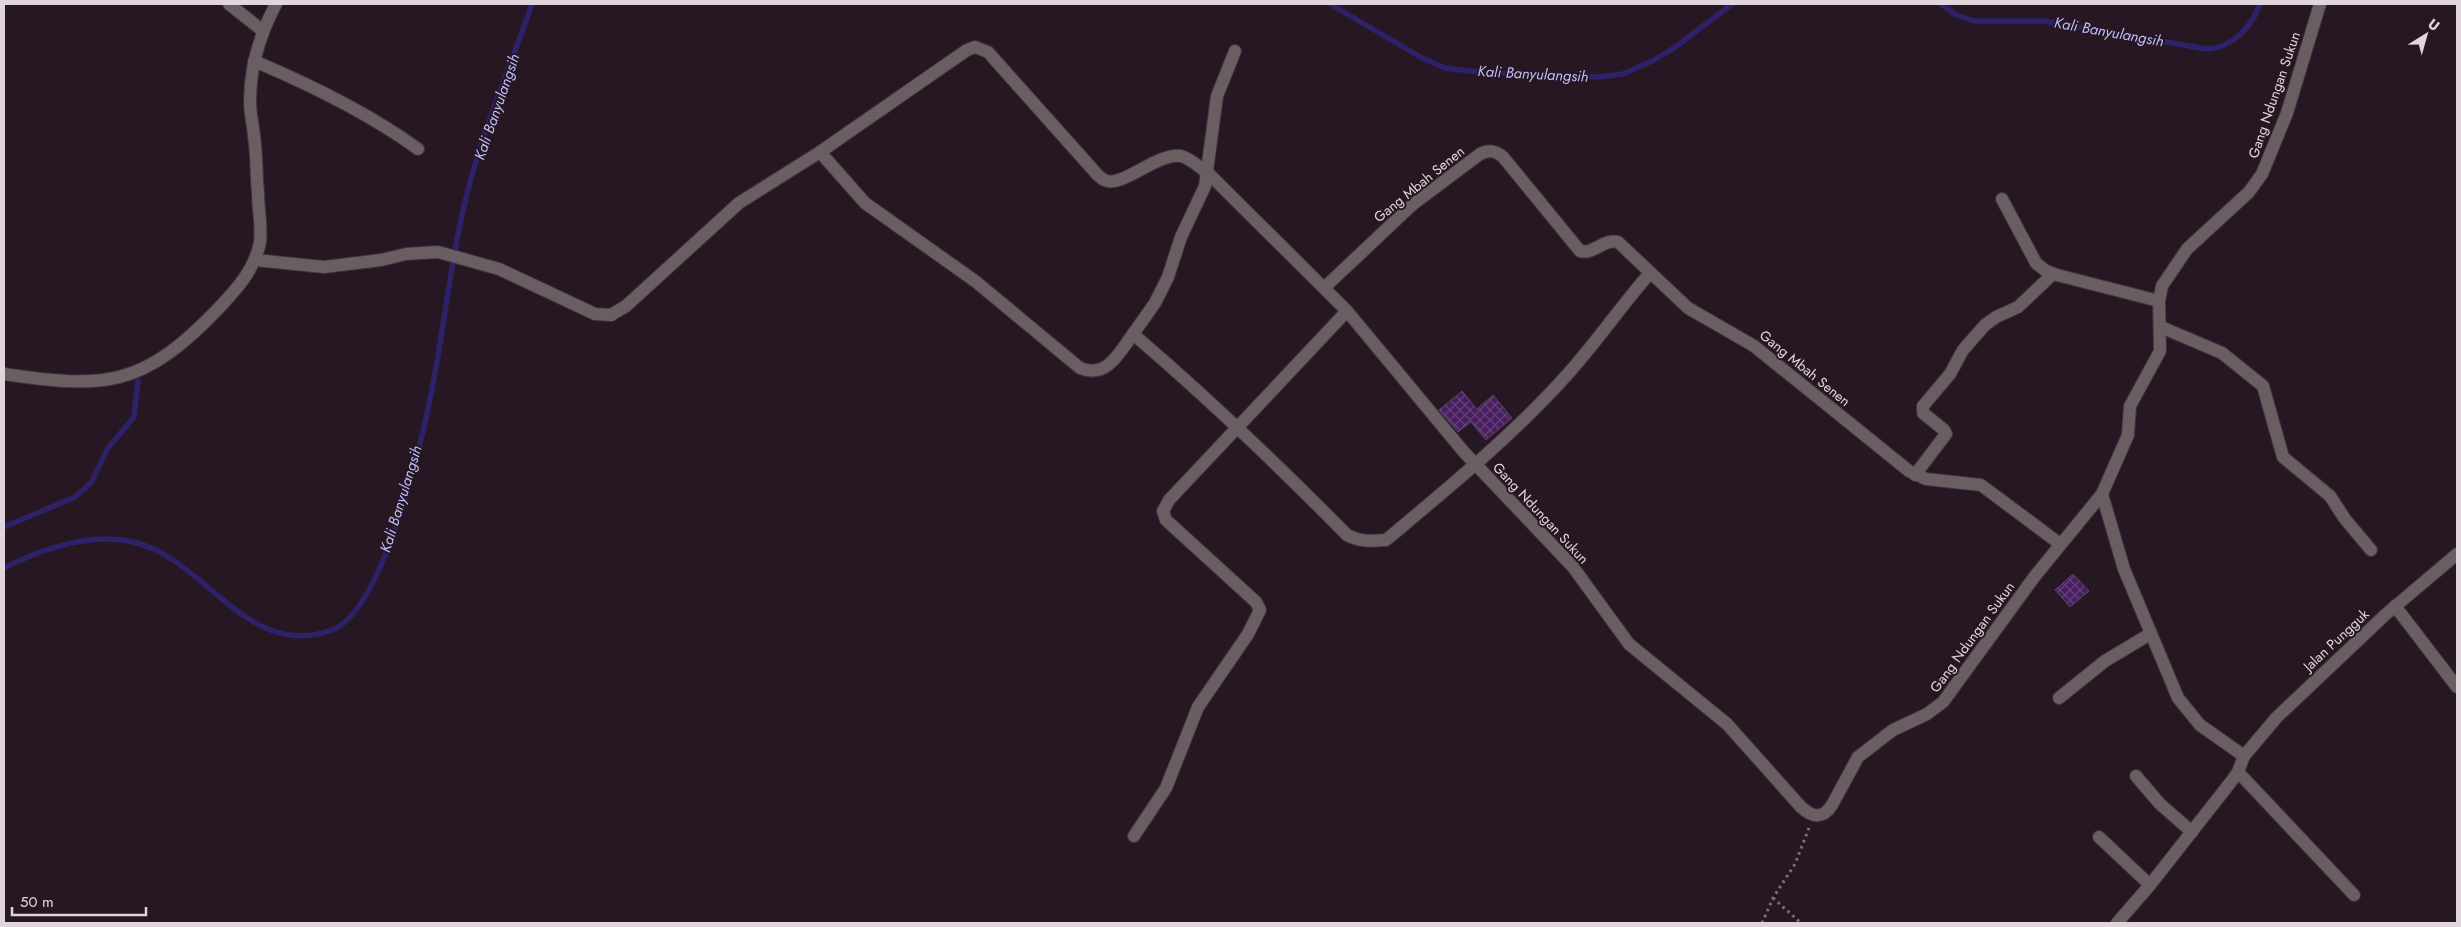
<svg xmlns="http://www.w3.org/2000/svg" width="2461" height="927" font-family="Jost,sans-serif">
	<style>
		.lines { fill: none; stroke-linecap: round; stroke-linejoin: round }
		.stream { stroke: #2d2168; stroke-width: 5.5 }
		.building { fill: url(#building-cross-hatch); stroke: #53485a }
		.minor-casing { stroke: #41323c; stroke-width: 14 }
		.path { stroke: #7f717a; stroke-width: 3; stroke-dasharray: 2.5 4; stroke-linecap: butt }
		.minor { stroke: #695e61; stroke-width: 12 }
		.labels { text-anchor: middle; stroke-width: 4; stroke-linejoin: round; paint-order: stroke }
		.street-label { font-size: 14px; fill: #e1d5dd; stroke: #271722 }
		.water-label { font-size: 15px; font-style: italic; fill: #bfbefe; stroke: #271722 }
	</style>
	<defs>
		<pattern id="building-cross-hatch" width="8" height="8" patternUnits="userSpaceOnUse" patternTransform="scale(1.25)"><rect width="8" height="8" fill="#4a1f62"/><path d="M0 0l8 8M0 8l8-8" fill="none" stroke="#643f78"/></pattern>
	</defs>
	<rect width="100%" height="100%" fill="#271722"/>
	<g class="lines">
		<g class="stream">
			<path d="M1330,4L1422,58L1445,68L1479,72L1600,77L1623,74L1652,61L1674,48L1732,4"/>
			<path d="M1941,4L1956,15L1974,21H2043L2207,49C2232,48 2252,27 2260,4"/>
			<path d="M4,527L75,497L91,483L108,448L134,417L138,381"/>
			<path d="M4,568C42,549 90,532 133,542C206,558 246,661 332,630C384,611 425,431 434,378C446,316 451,255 467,194C483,129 510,67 532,4"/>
		</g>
	</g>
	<g class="building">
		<path d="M1462,391L1477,409L1493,395L1512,418L1486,440L1471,422L1458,432L1439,410Z"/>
		<path d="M2073,574L2089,591L2070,607L2055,590Z"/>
	</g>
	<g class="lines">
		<g class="minor-casing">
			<g id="minor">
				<path d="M229,4L263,31"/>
				<path d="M254,61C311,85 367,112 418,149"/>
				<path d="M820,152L967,50L975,47L988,52L1095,172C1097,175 1101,178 1104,180C1122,189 1157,152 1181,156C1190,158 1200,168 1208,173L1347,311L1463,451L1573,567L1629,644L1727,724L1801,807C1813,818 1823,819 1832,805L1858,757L1893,730L1927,714L1943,702L2035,576L2102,494L2128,435L2130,406L2160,351L2159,301L2162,286L2187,249L2249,192L2262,174L2287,113L2320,4"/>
				<path d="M2002,199L2036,263L2046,271L2057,275L2159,301"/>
				<path d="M255,260L324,267L381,260L406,254L438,252L499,269L595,314L611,315L626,306L739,203L820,152L865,203L975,281L1080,368C1107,379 1119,353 1133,334C1208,398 1278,465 1347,535C1360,542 1371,541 1386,540C1448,488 1512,436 1566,376C1596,343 1621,306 1650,273"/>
				<path d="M1325,287L1412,205L1480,154C1489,150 1495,150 1503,157L1580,251C1594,255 1604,238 1618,242L1688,308L1754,346L1909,471L1926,479L1981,485L2060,544"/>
				<path d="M2161,327L2222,353L2263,386L2283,457L2330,496L2345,519L2371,550"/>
				<path d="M1133,334L1155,303L1168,277L1181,237L1205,186L1217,96L1235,51"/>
				<path d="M4,374C106,389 142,387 216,311C235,291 255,270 260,242C262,227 258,208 258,193C256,174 257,154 254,136C253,124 250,114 250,102C250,68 260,34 276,4"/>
				<path d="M1915,475L1946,434L1944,430L1923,413V406L1950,374L1963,350L1985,325L1996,317L2018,307L2053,274"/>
				<path d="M2102,494L2124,569L2178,698L2200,725L2244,756"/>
				<path d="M2395,606L2457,687"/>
				<path d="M2059,698L2105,661L2150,634"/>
				<path d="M2238,772L2354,895"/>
				<path d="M2136,776L2160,804L2192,832"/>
				<path d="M1134,836L1166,788L1198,707L1248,634L1260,610L1256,602L1166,520L1163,511L1169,500L1347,311"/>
				<path d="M2099,837L2150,885"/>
				<path d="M2117,923L2150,885L2230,783L2238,772L2244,756L2277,717L2385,615L2457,554"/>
			</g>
		</g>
		<g class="path">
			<path d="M1773,898L1801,923"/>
			<path d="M1762,923L1773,898L1795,864L1809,828"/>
		</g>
		<use href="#minor" class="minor"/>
	</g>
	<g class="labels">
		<g class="street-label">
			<text transform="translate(2274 95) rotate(-71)" y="5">Gang Ndungan Sukun</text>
			<text transform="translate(1419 184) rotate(-39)" y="5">Gang Mbah Senen</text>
			<text transform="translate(1805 368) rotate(39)" y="5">Gang Mbah Senen</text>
			<text transform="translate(1541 513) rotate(47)" y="5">Gang Ndungan Sukun</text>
			<text transform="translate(1972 637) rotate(-54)" y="5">Gang Ndungan Sukun</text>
			<text transform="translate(2336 640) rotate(-43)" y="5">Jalan Pungguk</text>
		</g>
		<g class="water-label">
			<text transform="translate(2109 32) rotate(10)" y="5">Kali Banyulangsih</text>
			<text transform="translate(1533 74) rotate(3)" y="5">Kali Banyulangsih</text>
			<text transform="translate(497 107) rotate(-71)" y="5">Kali Banyulangsih</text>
			<text transform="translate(401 499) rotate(-73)" y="5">Kali Banyulangsih</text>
		</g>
	</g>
	<rect width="2461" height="927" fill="none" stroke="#e1d5dd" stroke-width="10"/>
	<g transform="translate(2426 35) rotate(37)" stroke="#271722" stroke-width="4" paint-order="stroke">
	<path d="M0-4L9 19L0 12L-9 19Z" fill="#e1d5dd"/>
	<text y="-8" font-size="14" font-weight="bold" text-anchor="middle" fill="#e1d5dd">U</text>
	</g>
	<path d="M12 907v8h134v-8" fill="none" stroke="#e1d5dd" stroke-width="2.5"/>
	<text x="20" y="907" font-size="15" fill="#e1d5dd" stroke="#271722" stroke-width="4" paint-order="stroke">50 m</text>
</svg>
